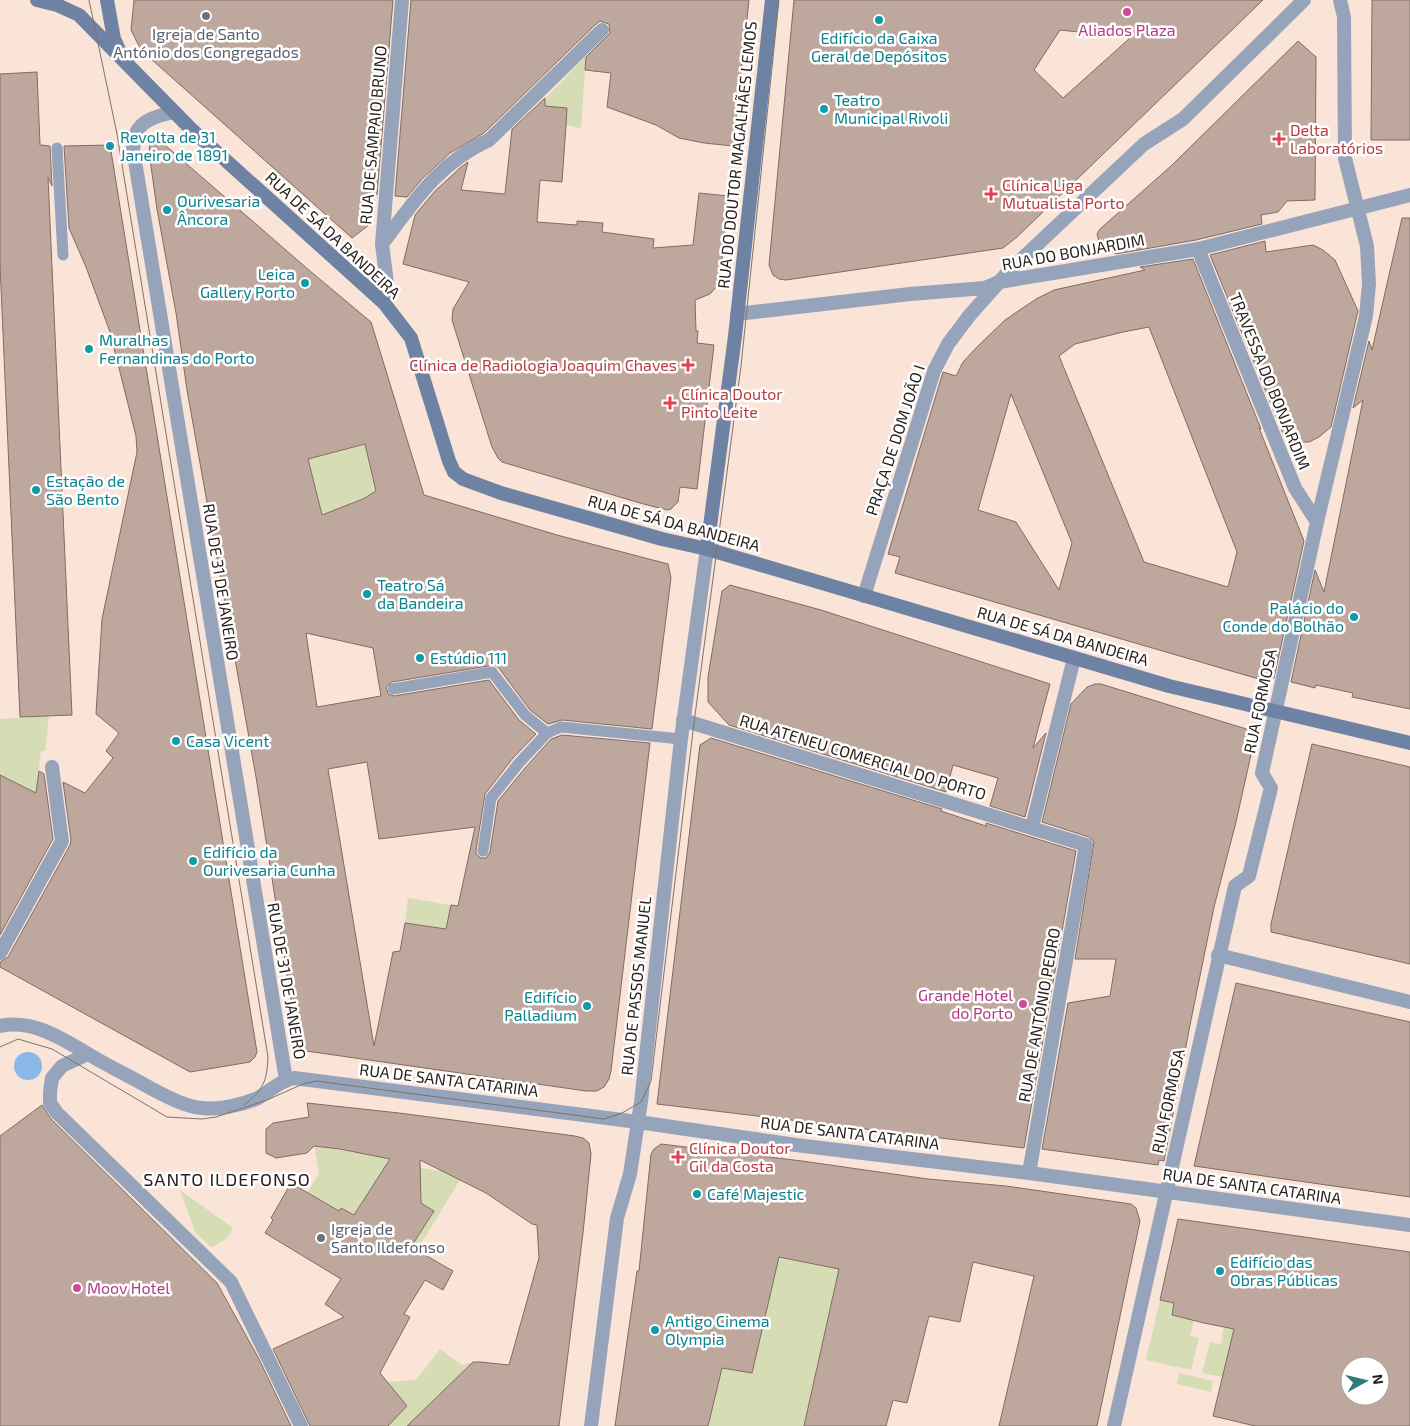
<svg xmlns="http://www.w3.org/2000/svg" width="1410" height="1426" font-family="'Exo 2',sans-serif">
	<style>
		.green { fill: #d6dcb3; fill-rule: evenodd }
		.water { fill: #8ab9e7 }
		.building { fill: #bea89d; stroke: #806c62; fill-rule: evenodd }
		.lines { fill: none; stroke-linecap: round; stroke-linejoin: round }
		.service { stroke: #95a3bb; stroke-width: 11 }
		.pedestrian { stroke: #95a3bb; stroke-width: 14 }
		.minor { stroke: #95a3bb; stroke-width: 14 }
		.tertiary { stroke: #95a3bb; stroke-width: 14 }
		.secondary { stroke: #6e82a4; stroke-width: 14 }
		.tram { stroke: #80726b; stroke-width: 1 }
		.hotel-dot { fill: #d1479c; stroke: #fff; stroke-width: 2 }
		.worship-dot { fill: #6b7280; stroke: #fff; stroke-width: 2 }
		.culture-dot { fill: #0f9aa8; stroke: #fff; stroke-width: 2 }
		.health-dot { fill: #e0444e; stroke: #fff; stroke-width: 2 }
		.labels { text-anchor: middle; stroke-width: 5; stroke-linejoin: round; paint-order: stroke }
		.hotel-label { font-size: 16px; fill: #b23c85; stroke: #fff }
		.worship-label { font-size: 16px; fill: #5b616d; stroke: #fff }
		.culture-label { font-size: 16px; fill: #0d838f; stroke: #fff; text-anchor: start }
		.health-label { font-size: 16px; fill: #be3a42; stroke: #fff; text-anchor: start }
		.street-label { font-size: 16px; fill: #271f1b; stroke: #fff }
		.neighbourhood-label { font-size: 18px; letter-spacing: 1px; fill: #271f1b; stroke: #fff }
	</style>
	<rect width="100%" height="100%" fill="#fae3d7"/>
	<g class="green">
		<path d="M586,56L581,128L566,125L567,108L545,106V99Z"/>
		<path d="M365,444L376,491L363,499L307,522L294,488L314,483L308,459Z"/>
		<path d="M49,716L45,751H41L36,793L0,775V719Z"/>
		<path d="M408,898L451,905L446,929L405,923Z"/>
		<path d="M314,1146L340,1149L396,1160L420,1180V1168L441,1171L460,1180L417,1250L341,1208L339,1211L307,1193L319,1174ZM379,1175L434,1211L416,1238L362,1202Z"/>
		<path d="M180,1190L233,1228C228,1238 222,1243 211,1247L195,1232Z"/>
		<path d="M779,1256L839,1268L804,1426H708L722,1368L752,1373Z"/>
		<path d="M1160,1300L1174,1303L1172,1315L1194,1321L1190,1336L1199,1338L1191,1370L1146,1360Z"/>
		<path d="M1224,1327L1234,1329L1223,1377L1202,1373L1210,1342L1221,1344Z"/>
		<path d="M440,1349L462,1365L473,1362L410,1426H388L407,1406L387,1382L416,1380Z"/>
		<path d="M1179,1373L1213,1381L1211,1392L1177,1384Z"/>
	</g>
	<circle class="water" cx="28" cy="1066" r="14"/>
	<g class="building">
		<path d="M134,0H393L377,195H371L369,225L352,238L141,50L131,30Z"/>
		<path d="M411,0H749L733,146L704,143L679,138L656,125L607,107L611,73L585,70L586,57L610,33L609,24L600,21L596,24L484,133L450,153L422,179L407,197L395,196Z"/>
		<path d="M794,0H1263L1017,237L1003,248L786,280L779,279L773,275L769,265ZM1060,30L1107,35L1130,38L1063,98L1034,70Z"/>
		<path d="M1372,0H1410V140H1371Z"/>
		<path d="M1298,41L1316,57L1315,200L1287,201L1278,212L1261,215L1262,224L1196,240L1116,254L1103,246L1099,242L1097,234L1100,229L1171,166Z"/>
		<path d="M37,72L40,145L50,146L52,186L48,177L72,715L20,717L0,265V74Z"/>
		<path d="M545,98V106L567,108L566,125L562,182L540,180L537,222L577,225V221L603,223L602,232L654,239L653,248L693,245L699,193L728,196L720,279L718,285L710,294L695,300L696,331H698L697,343L714,345L697,489L680,487L678,502L671,509L667,510L640,503L502,462L498,458L492,447L452,320L453,309L469,282L403,264L415,215L435,191L461,167L468,162L461,190L505,194L512,129Z"/>
		<path d="M151,133L310,271L371,322L424,495L557,535L668,564L671,578L652,729L562,720L548,724L530,710L498,667L494,665L392,682L386,687L388,694L394,696L489,680L519,720L536,734L513,758L485,794L476,850V854L481,858H486L490,852L498,801L525,768L551,739L562,735L650,743L611,1071L609,1079L604,1087L597,1091H586L299,1050L256,777L187,390L176,313L157,209L149,152ZM365,444L376,491L363,499L322,515L308,459ZM306,633L373,648L381,696L317,707ZM367,762L379,839L475,827L458,906L451,905L446,929L405,923L400,951L393,952L374,1046L328,769Z"/>
		<path d="M110,145L257,1052L255,1057L250,1062L190,1072L0,967V962L8,957L70,845L71,840L63,782L85,793L113,758L106,751L119,733L96,714L102,619L137,452L136,436L110,332L86,267L69,228L64,146Z"/>
		<path d="M1402,218H1410V709L1352,697L1353,693L1316,685L1315,688L1291,682L1315,570L1324,592L1363,400L1353,408L1369,341L1372,350Z"/>
		<path d="M1265,241L1266,252L1313,245L1323,250L1335,260L1358,311L1331,427L1319,437L1309,442H1299L1284,436L1210,255Z"/>
		<path d="M1193,259L1261,429L1259,428L1304,541L1274,678H1270L1269,682L895,573L900,557L888,554L943,372L956,376L963,362L977,347L1005,320L1036,299L1054,290L1145,270L1140,267ZM1149,327L1237,552L1228,587L1144,562L1059,356L1075,344L1123,332ZM1011,394L1072,543L1059,590L1016,522L978,510Z"/>
		<path d="M730,585L821,610L1050,684L1033,748L1046,733L1025,817L990,806L998,778L953,765L946,792L729,725L708,702V677L722,591Z"/>
		<path d="M1095,684H1101L1256,732L1236,822L1214,907L1190,1025L1164,1161L1159,1160L1158,1165L1042,1149L1068,1003L1110,996L1116,959H1075L1094,842L1089,837L1042,822L1071,704L1087,687Z"/>
		<path d="M711,738L942,809L941,811L986,826V823L1076,851L1024,1148L657,1104L700,745Z"/>
		<path d="M1312,744L1410,767V964L1271,932V924Z"/>
		<path d="M39,771L44,774L53,839L0,935V775L36,793Z"/>
		<path d="M1236,983L1410,1022V1197L1194,1166Z"/>
		<path d="M307,1103L399,1113L575,1136L583,1138L589,1143L591,1154L583,1233L559,1426H407L473,1362H481L509,1365L539,1258L537,1225L532,1224L486,1193L420,1160L421,1203L434,1211L411,1247L453,1271L443,1290L425,1280L404,1314L410,1317L380,1373L407,1406L388,1426H310L273,1349L344,1317L325,1304L341,1279L265,1233L273,1220L271,1218L291,1183L339,1211L341,1208L354,1215L390,1159L340,1149L314,1146L307,1153L276,1158L266,1153V1129L273,1123L309,1117Z"/>
		<path d="M42,1105L51,1119L217,1283L259,1359L291,1426H0V1136Z"/>
		<path d="M661,1144L802,1161L928,1179L1006,1186L1131,1204L1136,1208L1140,1221L1097,1426H999L1034,1276L973,1262L960,1322L929,1316L907,1403L893,1400L886,1426H804L839,1269L779,1257L752,1373L722,1368L708,1426H615L637,1271H639L651,1154L654,1149Z"/>
		<path d="M1178,1219L1410,1252V1426H1255L1213,1416L1234,1329L1204,1323L1172,1315L1174,1303L1160,1300ZM1350,1366H1380V1396H1350Z"/>
	</g>
	<g class="lines">
		<g class="service">
			<path d="M57,148L63,255"/>
			<path d="M393,689L492,672L525,715L547,733"/>
			<path d="M483,851L491,798L519,763L547,733L561,727L681,739"/>
		</g>
		<g class="pedestrian">
			<path d="M382,244C413,203 439,162 489,140L602,30"/>
			<path d="M1198,249L1295,488L1317,522"/>
			<path d="M384,303L387,283L382,244L402,0"/>
			<path d="M737,314L910,294L985,288L999,282"/>
			<path d="M0,953L62,841L52,767"/>
			<path d="M1218,955L1410,1002"/>
			<path d="M638,1122L796,1145L1029,1173L1410,1225"/>
			<path d="M1029,1173L1083,863"/>
		</g>
		<g class="minor">
			<path d="M999,282L1198,249L1410,195"/>
			<path d="M864,596L934,371L948,344L969,316L1008,272L1144,144L1183,119L1304,0"/>
			<path d="M683,720L1086,845L1083,863"/>
			<path d="M1032,827L1074,658"/>
			<path d="M88,1054L62,1066L52,1078L50,1092V1103L57,1113L231,1282L301,1426"/>
		</g>
		<g class="tertiary">
			<path d="M174,112C161,115 142,119 136,133C134,138 134,144 133,149L286,1080"/>
			<path d="M0,1026C34,1018 67,1042 95,1058C114,1069 133,1078 152,1089C168,1097 184,1106 202,1108C219,1110 242,1105 258,1098C270,1091 280,1081 294,1078L638,1122"/>
			<path d="M591,1426L617,1218L630,1174L641,1102L681,739L707,549"/>
			<path d="M1114,1426L1235,886L1249,876L1271,788L1262,773L1317,522L1366,316L1369,284L1367,246L1345,158L1344,17L1340,0"/>
		</g>
		<g class="secondary">
			<path d="M37,0L57,5L79,15L191,129L384,303L411,338L449,461L454,472L463,479L501,493L662,539L707,549L1169,686L1410,743"/>
			<path d="M107,0L114,39L120,52"/>
			<path d="M707,549L735,336L772,0"/>
		</g>
		<g class="tram">
			<path d="M89,0L117,134L268,1057C267,1082 263,1090 244,1105"/>
			<path d="M0,1047L18,1039L52,1049L167,1117L202,1119L216,1117L267,1100L303,1084L316,1081L604,1119L622,1113L641,1102L651,1081L694,723L741,366L779,0"/>
		</g>
	</g>
	<g class="hotel-dot">
		<circle cx="1127" cy="12" r="5"/>
		<circle cx="1023" cy="1004" r="5"/>
		<circle cx="77" cy="1288" r="5"/>
	</g>
	<g class="worship-dot">
		<circle cx="206" cy="16" r="5"/>
		<circle cx="321" cy="1238" r="5"/>
	</g>
	<g class="culture-dot">
		<circle cx="879" cy="20" r="5"/>
		<circle cx="824" cy="109" r="5"/>
		<circle cx="110" cy="146" r="5"/>
		<circle cx="167" cy="210" r="5"/>
		<circle cx="305" cy="283" r="5"/>
		<circle cx="89" cy="349" r="5"/>
		<circle cx="36" cy="490" r="5"/>
		<circle cx="367" cy="594" r="5"/>
		<circle cx="1354" cy="617" r="5"/>
		<circle cx="420" cy="658" r="5"/>
		<circle cx="176" cy="741" r="5"/>
		<circle cx="193" cy="861" r="5"/>
		<circle cx="587" cy="1006" r="5"/>
		<circle cx="697" cy="1194" r="5"/>
		<circle cx="1220" cy="1271" r="5"/>
		<circle cx="655" cy="1330" r="5"/>
	</g>
	<g class="health-dot">
		<path d="M1276.5 131.5h5v5h5v5h-5v5h-5v-5h-5v-5h5z"/>
		<path d="M988.5 186.5h5v5h5v5h-5v5h-5v-5h-5v-5h5z"/>
		<path d="M685.5 357.5h5v5h5v5h-5v5h-5v-5h-5v-5h5z"/>
		<path d="M667.5 395.5h5v5h5v5h-5v5h-5v-5h-5v-5h5z"/>
		<path d="M675.5 1149.5h5v5h5v5h-5v5h-5v-5h-5v-5h5z"/>
	</g>
	<g class="labels">
		<g class="hotel-label">
			<text x="1127" y="36">Aliados Plaza</text>
			<text x="1013" y="1001" text-anchor="end">Grande Hotel<tspan x="1013" dy="18">do Porto</tspan></text>
			<text x="87" y="1294" text-anchor="start">Moov Hotel</text>
		</g>
		<g class="worship-label">
			<text x="206" y="40">Igreja de Santo<tspan x="206" dy="18">António dos Congregados</tspan></text>
			<text x="331" y="1235" text-anchor="start">Igreja de<tspan x="331" dy="18">Santo Ildefonso</tspan></text>
		</g>
		<g class="culture-label">
			<text x="879" y="44" text-anchor="middle">Edifício da Caixa<tspan x="879" dy="18">Geral de Depósitos</tspan></text>
			<text x="834" y="106">Teatro<tspan x="834" dy="18">Municipal Rivoli</tspan></text>
			<text x="120" y="143">Revolta de 31<tspan x="120" dy="18">Janeiro de 1891</tspan></text>
			<text x="177" y="207">Ourivesaria<tspan x="177" dy="18">Âncora</tspan></text>
			<text x="295" y="280" text-anchor="end">Leica<tspan x="295" dy="18">Gallery Porto</tspan></text>
			<text x="99" y="346">Muralhas<tspan x="99" dy="18">Fernandinas do Porto</tspan></text>
			<text x="46" y="487">Estação de<tspan x="46" dy="18">São Bento</tspan></text>
			<text x="377" y="591">Teatro Sá<tspan x="377" dy="18">da Bandeira</tspan></text>
			<text x="1344" y="614" text-anchor="end">Palácio do<tspan x="1344" dy="18">Conde do Bolhão</tspan></text>
			<text x="430" y="664">Estúdio 111</text>
			<text x="186" y="747">Casa Vicent</text>
			<text x="203" y="858">Edifício da<tspan x="203" dy="18">Ourivesaria Cunha</tspan></text>
			<text x="577" y="1003" text-anchor="end">Edifício<tspan x="577" dy="18">Palladium</tspan></text>
			<text x="707" y="1200">Café Majestic</text>
			<text x="1230" y="1268">Edifício das<tspan x="1230" dy="18">Obras Públicas</tspan></text>
			<text x="665" y="1327">Antigo Cinema<tspan x="665" dy="18">Olympia</tspan></text>
		</g>
		<g class="health-label">
			<text x="1290" y="136">Delta<tspan x="1290" dy="18">Laboratórios</tspan></text>
			<text x="1002" y="191">Clínica Liga<tspan x="1002" dy="18">Mutualista Porto</tspan></text>
			<text x="677" y="371" text-anchor="end">Clínica de Radiologia Joaquim Chaves</text>
			<text x="681" y="400">Clínica Doutor<tspan x="681" dy="18">Pinto Leite</tspan></text>
			<text x="689" y="1154">Clínica Doutor<tspan x="689" dy="18">Gil da Costa</tspan></text>
		</g>
		<g class="street-label">
			<text transform="translate(373 135) rotate(-85)" y="6">RUA DE SAMPAIO BRUNO</text>
			<text transform="translate(737 155) rotate(-84)" y="6">RUA DO DOUTOR MAGALHÃES LEMOS</text>
			<text transform="translate(333 235) rotate(43)" y="6">RUA DE SÁ DA BANDEIRA</text>
			<text transform="translate(1073 252) rotate(-10)" y="6">RUA DO BONJARDIM</text>
			<text transform="translate(1270 381) rotate(68)" y="6">TRAVESSA DO BONJARDIM</text>
			<text transform="translate(895 440) rotate(-72)" y="6">PRAÇA DE DOM JOÃO I</text>
			<text transform="translate(674 523) rotate(15)" y="6">RUA DE SÁ DA BANDEIRA</text>
			<text transform="translate(221 582) rotate(81)" y="6">RUA DE 31 DE JANEIRO</text>
			<text transform="translate(1063 636) rotate(16)" y="6">RUA DE SÁ DA BANDEIRA</text>
			<text transform="translate(1260 701) rotate(-78)" y="6">RUA FORMOSA</text>
			<text transform="translate(863 757) rotate(17)" y="6">RUA ATENEU COMERCIAL DO PORTO</text>
			<text transform="translate(287 981) rotate(80)" y="6">RUA DE 31 DE JANEIRO</text>
			<text transform="translate(636 986) rotate(-84)" y="6">RUA DE PASSOS MANUEL</text>
			<text transform="translate(1039 1015) rotate(-80)" y="6">RUA DE ANTÓNIO PEDRO</text>
			<text transform="translate(449 1080) rotate(7)" y="6">RUA DE SANTA CATARINA</text>
			<text transform="translate(1168 1101) rotate(-78)" y="6">RUA FORMOSA</text>
			<text transform="translate(850 1133) rotate(7)" y="6">RUA DE SANTA CATARINA</text>
			<text transform="translate(1252 1186) rotate(8)" y="6">RUA DE SANTA CATARINA</text>
		</g>
		<g class="neighbourhood-label">
			<text x="227" y="1186">SANTO ILDEFONSO</text>
		</g>
	</g>
	<g transform="translate(1365 1381) rotate(82)"><circle r="24" fill="#ffffff" stroke="#a9a5a4"/>
	<path d="M0-4L9 19L0 12L-9 19Z" fill="#317b7c"/>
	<text y="-8" font-size="14" font-weight="bold" text-anchor="middle" fill="#271f1b">N</text>
	</g>
</svg>
